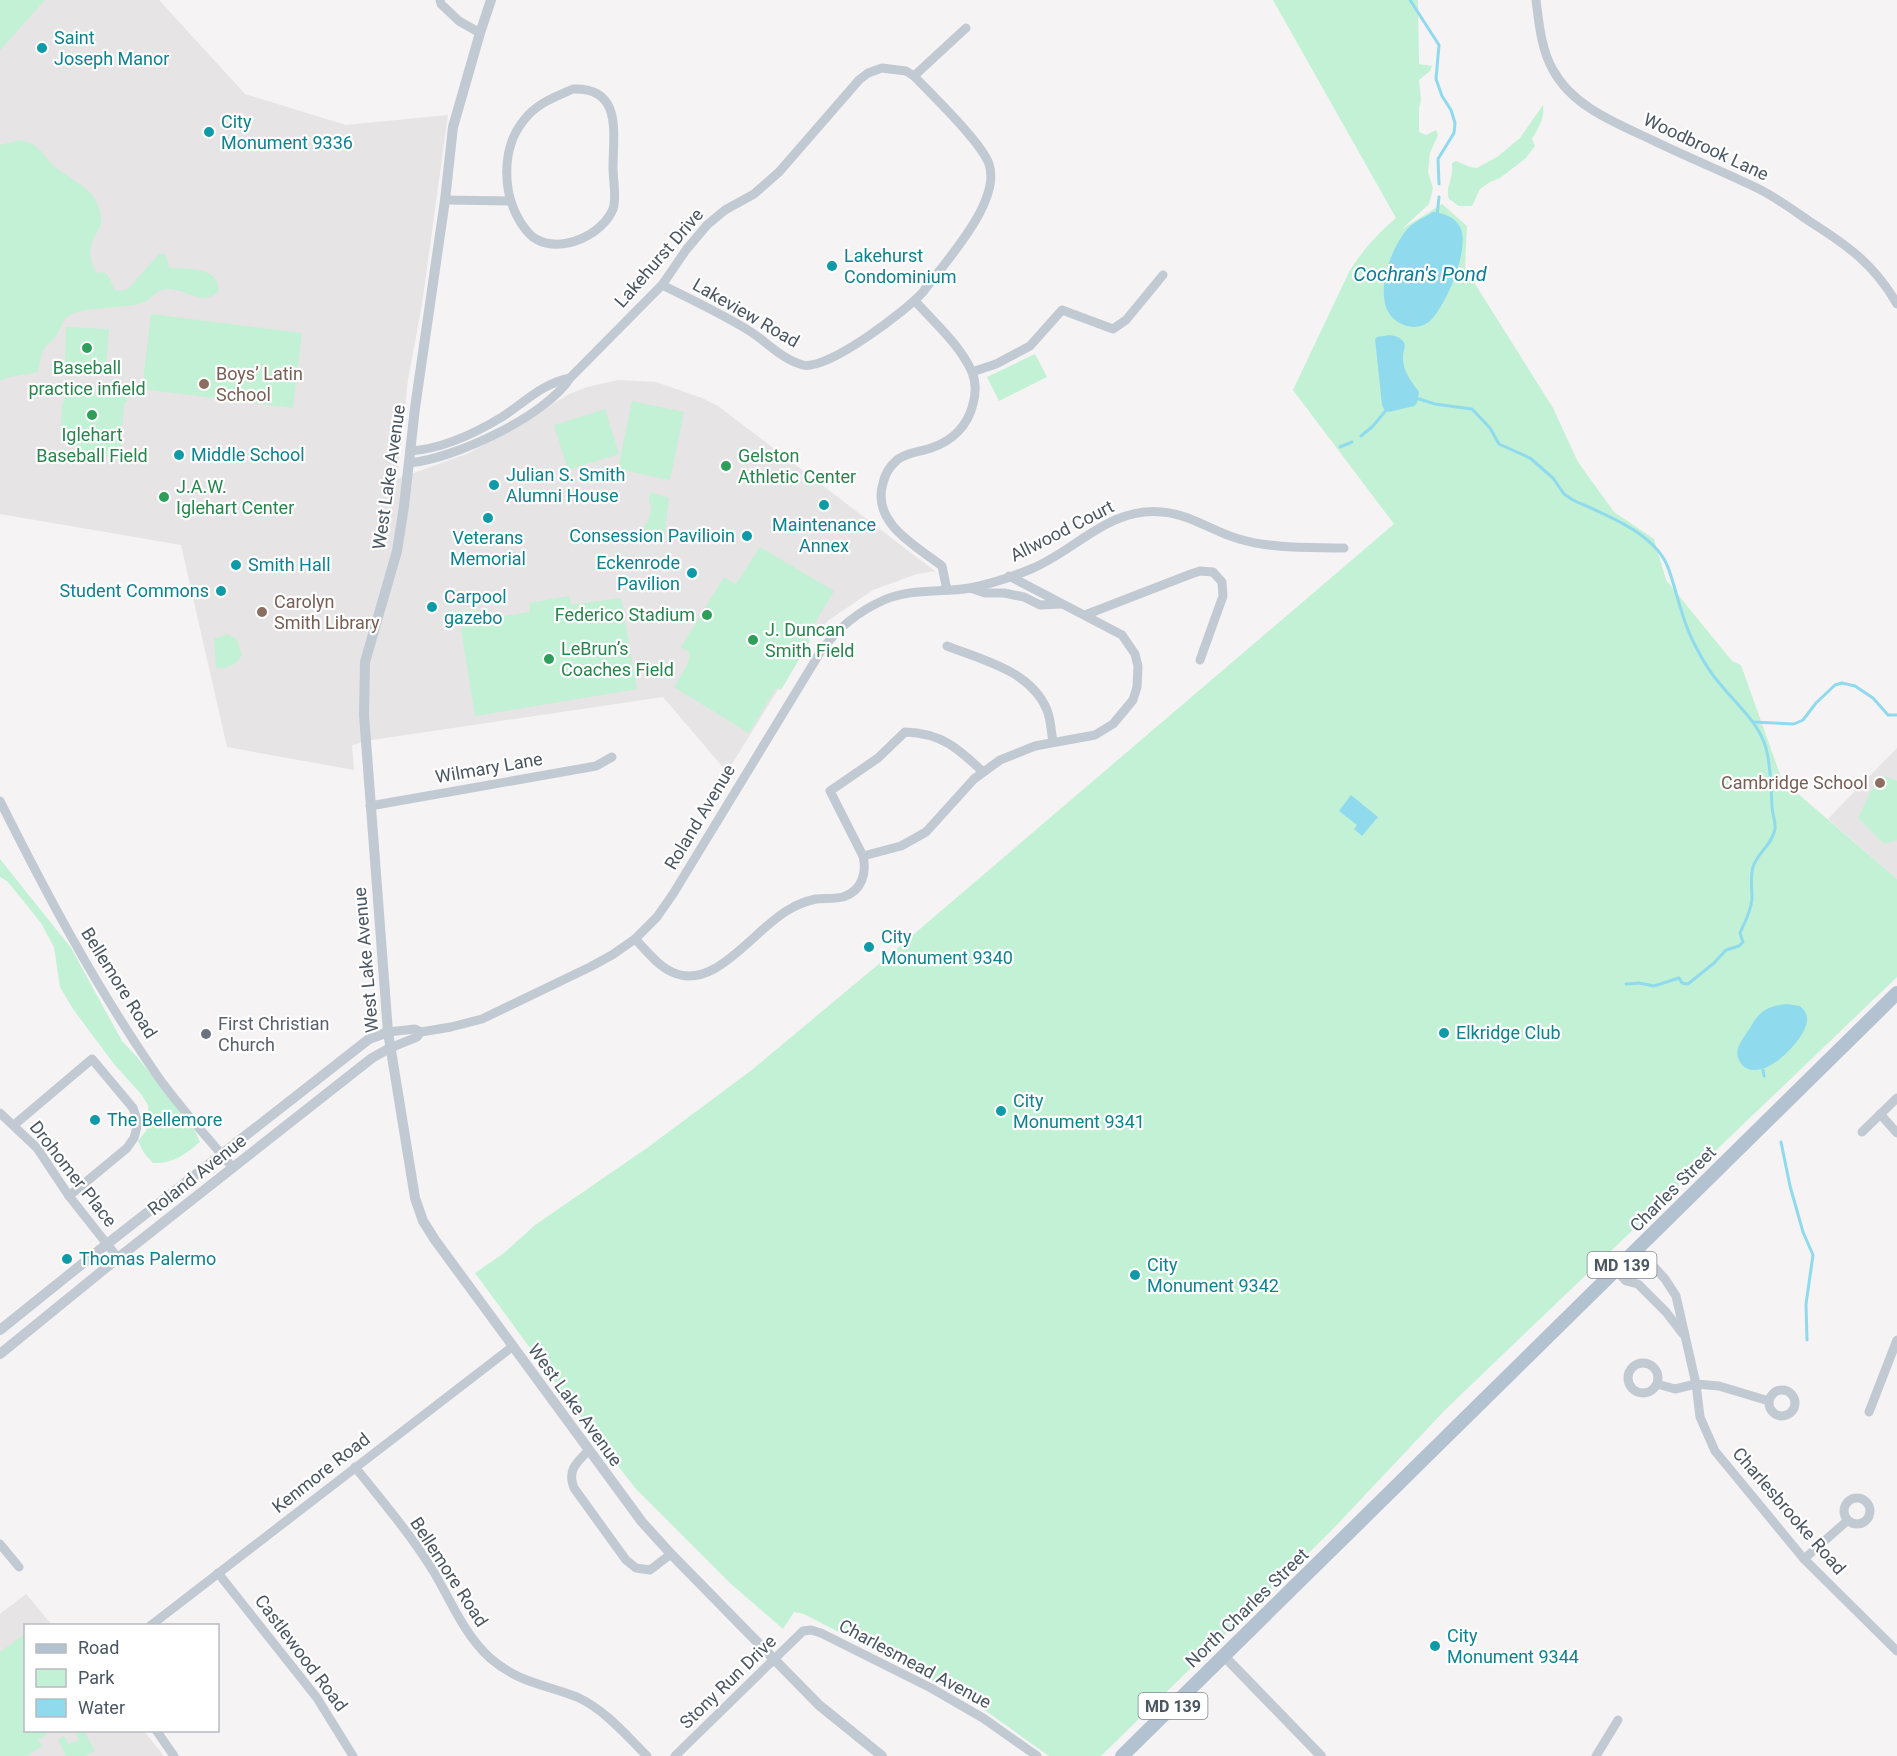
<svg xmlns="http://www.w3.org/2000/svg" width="1897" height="1756" font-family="Roboto,sans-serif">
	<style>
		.education { fill: #e6e4e5 }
		.green { fill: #c3f1d5 }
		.water { fill: #90daee }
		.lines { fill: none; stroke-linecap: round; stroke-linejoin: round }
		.stream { stroke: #90daee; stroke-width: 3 }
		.minor { stroke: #c1cad2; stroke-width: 9 }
		.tertiary { stroke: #c1cad2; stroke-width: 10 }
		.primary { stroke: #b3c2d1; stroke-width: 14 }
		.culture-dot { fill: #0f9aa8; stroke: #fff; stroke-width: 2 }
		.leisure-dot { fill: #2e9e5b; stroke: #fff; stroke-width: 2 }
		.education-dot { fill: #8d6e63; stroke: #fff; stroke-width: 2 }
		.worship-dot { fill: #6b7280; stroke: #fff; stroke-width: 2 }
		.labels { text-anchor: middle; stroke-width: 4.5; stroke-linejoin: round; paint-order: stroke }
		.shield { fill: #fff; stroke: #808990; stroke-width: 1.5 }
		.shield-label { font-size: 16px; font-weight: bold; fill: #4a5661 }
		.culture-label { font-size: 18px; fill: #0d838f; stroke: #fff; text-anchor: start }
		.street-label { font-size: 18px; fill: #4a5661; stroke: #fff }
		.leisure-label { font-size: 18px; fill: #27864d; stroke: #fff; text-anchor: start }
		.education-label { font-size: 18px; fill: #785e54; stroke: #fff; text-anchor: start }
		.worship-label { font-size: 18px; fill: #5b616d; stroke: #fff; text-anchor: start }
		.water-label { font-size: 20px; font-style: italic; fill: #0c7c9b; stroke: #fff }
	</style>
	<rect width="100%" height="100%" fill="#f5f3f3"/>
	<g class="education">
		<path d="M0,0H159L245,94L346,125L448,115L422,304L408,380L397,479L469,453L513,429L569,394L587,387L618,380L656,382L702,398L718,406L935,571L917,574L873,590L829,620L810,638L727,772L663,697L372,740L352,745L354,770L227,747L181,545L0,514Z"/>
		<path d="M1897,748V879L1828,819Z"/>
		<path d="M26,1594L52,1625L26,1626V1730L144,1731L164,1756H0V1614Z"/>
	</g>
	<g class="green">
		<path d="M0,0H45L0,50Z"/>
		<path d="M1273,0H1418L1419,64L1432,66L1430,71L1419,80L1421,100L1419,108V132L1426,135L1436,130L1438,135L1430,153L1428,172L1433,188L1429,204L1402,229L1442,204L1467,226L1465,268L1553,408L1578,462L1614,512L1654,539L1666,580L1732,661L1741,665L1782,780L1897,879V977L1446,1409L1331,1531L1101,1756H1049L972,1701L804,1614L794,1612L783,1629L730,1583L636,1489L597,1439L475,1273L504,1253L535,1225L647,1148L753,1069L880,963L1394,524L1293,390L1349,272C1362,251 1377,234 1396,218Z"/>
		<path d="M1543,105C1545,118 1538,129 1532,139L1535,146L1526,158L1500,178L1490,182L1480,189L1472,206H1459L1449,199C1445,185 1454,180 1452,163L1456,161L1470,167L1477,168L1497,157L1520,138Z"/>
		<path d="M20,140C40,144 40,152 52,164C67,179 92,185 99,208C106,228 94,231 91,247C89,255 92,267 97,273L104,272L109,277L115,290L121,291L128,289L159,254H166L169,268C186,269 222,266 218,292C202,307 186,288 167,289C156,289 150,302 139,304C124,308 77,307 67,317C62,322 60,330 56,336C53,340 49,343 46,346C40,353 40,364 38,372L10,377L0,381V145Z"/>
		<path d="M151,314L302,333L293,408L142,389Z"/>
		<path d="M66,327L109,329L106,371L65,367Z"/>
		<path d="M1035,354L1047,377L999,401L987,377Z"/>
		<path d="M122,392L127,396V401L124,404L120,454L101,457L77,449L61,426L62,405L67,393L117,396Z"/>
		<path d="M632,401L684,412L670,480L618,469Z"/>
		<path d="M605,409L619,454L568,470L554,425Z"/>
		<path d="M650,492L669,498L664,540L643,538L645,523H648L652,505L649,504Z"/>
		<path d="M760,547L834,591L806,638L810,641L781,690L776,688L749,733L674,687L688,663L690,653L681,647L724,577L736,584Z"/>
		<path d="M569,596L571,605L621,598L637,689L475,716L461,629L467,622L530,612L529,603Z"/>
		<path d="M228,634L237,640L242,655C237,664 228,669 216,668L214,639Z"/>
		<path d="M1884,776L1897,781V840L1884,844L1858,818L1871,791Z"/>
		<path d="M0,859L71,948L122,1041L138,1058L195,1131L200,1142C185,1155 172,1164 153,1163L144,1153L138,1141L146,1131L149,1118L148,1105L141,1094L114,1064L73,1009L60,987L54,947L41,923L8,882L0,877Z"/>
		<path d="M25,1634L26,1730L45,1731L48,1734L38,1740L42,1746L27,1756H0V1652Z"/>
		<path d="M75,1731H84L95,1751L85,1756H66L58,1739L64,1736L69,1744L79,1740Z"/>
	</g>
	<g class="water">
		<path d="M1433,212C1443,213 1455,217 1460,227C1471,248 1446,305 1431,320C1427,324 1420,327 1414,327C1366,322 1385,259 1404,233C1411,223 1423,218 1433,212Z"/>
		<path d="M1390,335C1395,336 1400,337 1403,341C1407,347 1403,350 1403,356C1402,370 1411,381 1419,392L1417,403L1414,406L1389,412L1384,409L1382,405L1375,339L1377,337Z"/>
		<path d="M1351,795L1378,817L1362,836L1354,829L1357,825L1339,811Z"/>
		<path d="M1787,1004L1800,1006C1803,1009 1807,1013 1807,1018C1810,1035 1763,1086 1742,1065C1738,1060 1736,1054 1738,1048C1741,1040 1746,1034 1750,1028C1760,1010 1767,1006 1787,1004Z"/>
	</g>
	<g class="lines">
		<g class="stream">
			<path d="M1410,0L1439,45L1436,79L1442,96L1451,110L1455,123L1454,133L1438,159L1439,184"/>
			<path d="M1437,216L1439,197"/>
			<path d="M1416,398L1435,404L1472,409L1490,428L1499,444L1530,458L1553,478L1564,494L1573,500C1605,515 1657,533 1669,570C1678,596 1683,624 1696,647C1703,661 1711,674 1721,685C1737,705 1759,723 1766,748C1771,767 1771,787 1772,806C1772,814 1776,821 1775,829C1772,845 1758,852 1753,867C1750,878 1752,888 1752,899C1751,911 1745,922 1740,933L1743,942L1739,946L1726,950L1714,963L1688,984L1682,983L1679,978L1654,986L1639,983L1626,984"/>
			<path d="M1361,436L1373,426L1387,409"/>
			<path d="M1340,447L1352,442"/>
			<path d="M1753,722L1794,724L1803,720L1816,703L1835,685L1842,683L1855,686L1873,698L1888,715H1897"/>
			<path d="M1763,1070L1764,1076"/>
			<path d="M1781,1142L1790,1186L1803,1232L1813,1255L1806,1304L1807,1340"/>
		</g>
		<g class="minor">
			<path d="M440,0L441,4L459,21L480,33"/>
			<path d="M1536,0C1539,23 1541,49 1553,70C1573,107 1616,123 1652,140C1687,157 1724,172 1759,189C1777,198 1793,210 1809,221C1847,245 1874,264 1897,304"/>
			<path d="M914,76L966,28"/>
			<path d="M573,89C623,87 613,134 613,168C613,180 617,198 613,209C603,234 562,254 536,239C530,236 525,229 521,223C502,193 501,148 524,120C537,103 555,97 573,89Z"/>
			<path d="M445,200L510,201"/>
			<path d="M915,301C935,323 960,345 972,372C976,382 976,393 973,404C968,425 953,441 931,448C920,452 907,452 897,460C890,466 885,474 883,483C871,523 916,546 942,566L947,590"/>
			<path d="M972,372L996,364L1030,346L1062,310L1113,329L1126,320L1163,275"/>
			<path d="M410,451C442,449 474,434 502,417C525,402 543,383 570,378"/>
			<path d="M409,463C454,459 546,416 570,378L662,285L686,250L707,225L725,210L754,194L779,172L859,80L868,73L882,68L906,71L914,76C932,95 981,142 989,164C1002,202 944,263 923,292C906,311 827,371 803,365C781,359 766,341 748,330C720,313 691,299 662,285"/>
			<path d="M970,588L985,593H1004L1024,597L1040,605L1061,604"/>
			<path d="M1085,615L1191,574L1200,571L1213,572L1222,582L1223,596L1200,660"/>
			<path d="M947,646C983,660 1031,671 1047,710C1051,720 1051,731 1053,742"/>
			<path d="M0,801C46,893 94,983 152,1068C175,1103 206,1135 233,1168"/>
			<path d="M370,806L596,766L612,757"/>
			<path d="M863,856L901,846L926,832L974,779L1000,760L1035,746L1095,735L1113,724L1133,700L1137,687L1138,666L1135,654L1122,635L1009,576"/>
			<path d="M635,939C646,950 657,965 672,972C715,993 755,927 790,909C798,904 807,901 816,899C825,898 835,899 843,897C862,891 867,873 863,856L830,791L878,758L905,732C941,733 958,748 983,772"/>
			<path d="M388,1032L415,1029L421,1032"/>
			<path d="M390,1048L417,1037L421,1032L451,1027L482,1019L590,967L612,955L635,939L657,917L673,894L821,651C837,629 859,611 884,600C911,588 942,593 970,588C990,584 1012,577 1031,569C1077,550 1108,507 1162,512C1191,514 1213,532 1239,539C1273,549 1309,547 1344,548"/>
			<path d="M0,1113L37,1148L69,1196L118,1258"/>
			<path d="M1880,1114L1897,1133"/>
			<path d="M14,1125L92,1059L133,1108L138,1123L134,1138L127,1148L69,1196"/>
			<path d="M1862,1132L1897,1098"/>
			<path d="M1638,1249L1665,1279L1676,1296L1696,1384L1700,1417L1715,1451L1804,1559L1897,1651"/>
			<path d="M1616,1270L1626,1281L1638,1284L1666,1312L1683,1334"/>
			<circle cx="1643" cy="1378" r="15"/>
			<path d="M1657,1384L1675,1389L1696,1384L1719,1386L1769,1401"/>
			<circle cx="1782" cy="1403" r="13"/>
			<path d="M1869,1412L1897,1340"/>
			<path d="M588,1451C576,1463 567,1471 574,1488L626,1560L636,1568L650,1570L671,1554"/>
			<path d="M355,1467C383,1502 412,1536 435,1574C452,1603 464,1634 490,1658C519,1683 544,1684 577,1697C604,1709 626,1735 647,1756"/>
			<circle cx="1857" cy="1511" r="13"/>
			<path d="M0,1544L19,1567"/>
			<path d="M1804,1559L1847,1521"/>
			<path d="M218,1573L317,1698L353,1756"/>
			<path d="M150,1626L512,1347"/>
			<path d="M156,1730L174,1756"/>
			<path d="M675,1756L803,1631L811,1630L821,1633L931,1688L983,1718L1037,1756"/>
			<path d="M1596,1756L1618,1720"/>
		</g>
		<g class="tertiary">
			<path d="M491,0L480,33L453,127L445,200L415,408L404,506L397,551L365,662L364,715L388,1032L415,1198L423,1221L435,1240L642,1522L671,1554L819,1705L882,1756"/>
			<path d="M0,1330L107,1244L369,1039L388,1032"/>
			<path d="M0,1354L118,1258L372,1058L390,1048"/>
			<path d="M1224,1656L1321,1756"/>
		</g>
		<path class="primary" d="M1122,1756L1897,993"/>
	</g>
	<g class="culture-dot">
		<circle cx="42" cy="48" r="6"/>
		<circle cx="209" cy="132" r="6"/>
		<circle cx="832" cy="266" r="6"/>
		<circle cx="179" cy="455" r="6"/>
		<circle cx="494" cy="485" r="6"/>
		<circle cx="824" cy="505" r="6"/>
		<circle cx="488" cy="518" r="6"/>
		<circle cx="747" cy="536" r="6"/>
		<circle cx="236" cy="565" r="6"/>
		<circle cx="692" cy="573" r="6"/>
		<circle cx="221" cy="591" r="6"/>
		<circle cx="432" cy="607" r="6"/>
		<circle cx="869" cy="947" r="6"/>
		<circle cx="1444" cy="1033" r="6"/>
		<circle cx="1001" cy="1111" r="6"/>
		<circle cx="95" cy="1120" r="6"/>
		<circle cx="67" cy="1259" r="6"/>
		<circle cx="1135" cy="1275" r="6"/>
		<circle cx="1435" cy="1646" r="6"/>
	</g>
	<g class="leisure-dot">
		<circle cx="87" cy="348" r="6"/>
		<circle cx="92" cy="415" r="6"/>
		<circle cx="726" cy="466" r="6"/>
		<circle cx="164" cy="497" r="6"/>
		<circle cx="707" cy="615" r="6"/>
		<circle cx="753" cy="640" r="6"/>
		<circle cx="549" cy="659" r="6"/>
	</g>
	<g class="education-dot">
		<circle cx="204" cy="384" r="6"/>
		<circle cx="262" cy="612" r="6"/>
		<circle cx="1880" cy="783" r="6"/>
	</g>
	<circle class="worship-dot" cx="206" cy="1034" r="6"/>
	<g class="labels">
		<g class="shield">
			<rect x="1587.5" y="1252" width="69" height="26" rx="4.5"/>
			<rect x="1138.5" y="1693" width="69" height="26" rx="4.5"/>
		</g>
		<g class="shield-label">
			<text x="1622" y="1271">MD 139</text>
			<text x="1173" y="1712">MD 139</text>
		</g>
		<g class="culture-label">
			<text x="54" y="44">Saint<tspan x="54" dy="21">Joseph Manor</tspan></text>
			<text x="221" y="128">City<tspan x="221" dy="21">Monument 9336</tspan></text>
			<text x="844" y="262">Lakehurst<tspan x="844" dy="21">Condominium</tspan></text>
			<text x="191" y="461">Middle School</text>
			<text x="506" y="481">Julian S. Smith<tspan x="506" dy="21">Alumni House</tspan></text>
			<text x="824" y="531" text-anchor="middle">Maintenance<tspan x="824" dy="21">Annex</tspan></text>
			<text x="735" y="542" text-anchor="end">Consession Pavilioin</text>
			<text x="488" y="544" text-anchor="middle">Veterans<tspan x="488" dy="21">Memorial</tspan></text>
			<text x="680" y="569" text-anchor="end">Eckenrode<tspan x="680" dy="21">Pavilion</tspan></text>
			<text x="248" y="571">Smith Hall</text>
			<text x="209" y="597" text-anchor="end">Student Commons</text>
			<text x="444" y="603">Carpool<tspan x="444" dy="21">gazebo</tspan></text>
			<text x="881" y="943">City<tspan x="881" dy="21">Monument 9340</tspan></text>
			<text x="1456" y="1039">Elkridge Club</text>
			<text x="1013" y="1107">City<tspan x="1013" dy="21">Monument 9341</tspan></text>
			<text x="107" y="1126">The Bellemore</text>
			<text x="79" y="1265">Thomas Palermo</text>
			<text x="1147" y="1271">City<tspan x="1147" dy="21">Monument 9342</tspan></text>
			<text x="1447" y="1642">City<tspan x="1447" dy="21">Monument 9344</tspan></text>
		</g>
		<g class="street-label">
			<text transform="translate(1706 147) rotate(25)" y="6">Woodbrook Lane</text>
			<text transform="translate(659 258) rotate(-49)" y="6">Lakehurst Drive</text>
			<text transform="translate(746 313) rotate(30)" y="6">Lakeview Road</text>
			<text transform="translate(389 477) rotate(-82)" y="6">West Lake Avenue</text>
			<text transform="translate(1062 531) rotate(-27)" y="6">Allwood Court</text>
			<text transform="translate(489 768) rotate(-10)" y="6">Wilmary Lane</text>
			<text transform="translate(700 817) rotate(-59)" y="6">Roland Avenue</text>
			<text transform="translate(366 960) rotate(-95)" y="6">West Lake Avenue</text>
			<text transform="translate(119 983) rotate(58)" y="6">Bellemore Road</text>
			<text transform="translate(73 1174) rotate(52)" y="6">Drohomer Place</text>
			<text transform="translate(197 1175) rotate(-38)" y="6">Roland Avenue</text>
			<text transform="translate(1673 1189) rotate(-45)" y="6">Charles Street</text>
			<text transform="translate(575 1405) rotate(54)" y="6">West Lake Avenue</text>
			<text transform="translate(321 1473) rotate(-38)" y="6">Kenmore Road</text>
			<text transform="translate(1789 1511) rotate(49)" y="6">Charlesbrooke Road</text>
			<text transform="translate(449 1572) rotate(57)" y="6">Bellemore Road</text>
			<text transform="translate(1247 1608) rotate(-44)" y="6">North Charles Street</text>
			<text transform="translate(301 1653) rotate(53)" y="6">Castlewood Road</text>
			<text transform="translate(915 1664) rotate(28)" y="6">Charlesmead Avenue</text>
			<text transform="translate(728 1682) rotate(-44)" y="6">Stony Run Drive</text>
		</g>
		<g class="leisure-label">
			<text x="87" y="374" text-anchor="middle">Baseball<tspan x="87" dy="21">practice infield</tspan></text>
			<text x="92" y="441" text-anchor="middle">Iglehart<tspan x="92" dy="21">Baseball Field</tspan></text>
			<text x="738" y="462">Gelston<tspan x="738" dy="21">Athletic Center</tspan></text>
			<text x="176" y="493">J.A.W.<tspan x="176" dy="21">Iglehart Center</tspan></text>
			<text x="695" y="621" text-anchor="end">Federico Stadium</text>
			<text x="765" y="636">J. Duncan<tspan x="765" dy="21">Smith Field</tspan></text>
			<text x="561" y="655">LeBrun’s<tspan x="561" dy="21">Coaches Field</tspan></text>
		</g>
		<g class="education-label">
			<text x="216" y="380">Boys’ Latin<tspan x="216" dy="21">School</tspan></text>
			<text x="274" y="608">Carolyn<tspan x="274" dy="21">Smith Library</tspan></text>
			<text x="1868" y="789" text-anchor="end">Cambridge School</text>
		</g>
		<g class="worship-label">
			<text x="218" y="1030">First Christian<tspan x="218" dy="21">Church</tspan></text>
		</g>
		<g class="water-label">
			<text x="1420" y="281">Cochran's Pond</text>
		</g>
	</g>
	<rect x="24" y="1624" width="195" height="108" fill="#ffffff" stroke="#b7bbc0" stroke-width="1.5"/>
	<rect x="36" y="1644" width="30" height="9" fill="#b3c2d1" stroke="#b7bbc0" stroke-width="1.5"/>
	<text x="78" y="1654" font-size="18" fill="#4a5661">Road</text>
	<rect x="36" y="1669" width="30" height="18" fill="#c3f1d5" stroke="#b7bbc0" stroke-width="1.5"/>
	<text x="78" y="1684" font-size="18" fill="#4a5661">Park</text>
	<rect x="36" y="1699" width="30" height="18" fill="#90daee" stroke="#b7bbc0" stroke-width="1.5"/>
	<text x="78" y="1714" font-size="18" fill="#4a5661">Water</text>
</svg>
